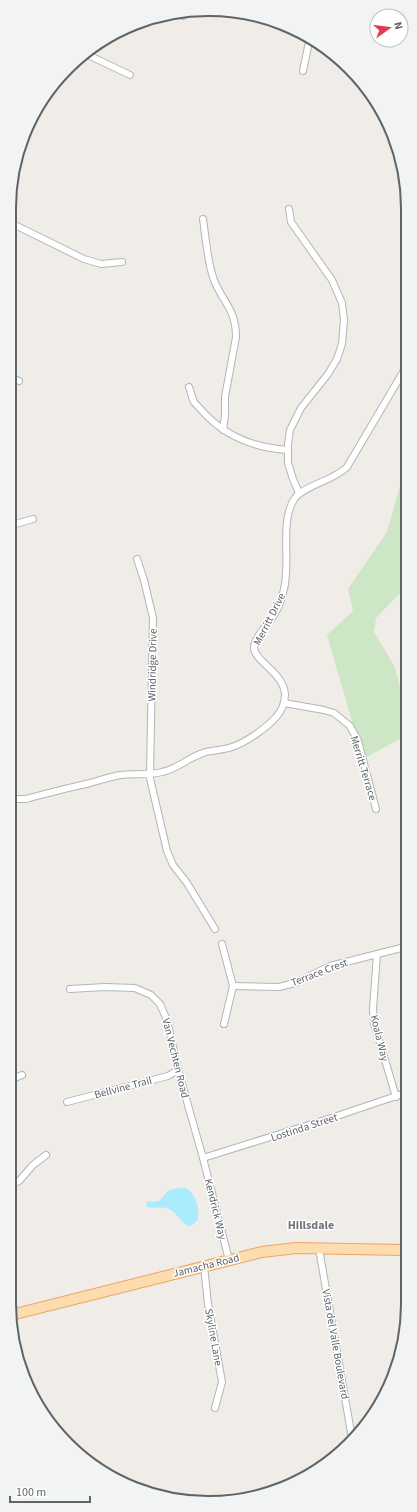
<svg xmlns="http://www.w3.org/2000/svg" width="417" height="1512" font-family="'Source Sans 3',sans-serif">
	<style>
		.green { fill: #cde6c5 }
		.water { fill: #abecfc }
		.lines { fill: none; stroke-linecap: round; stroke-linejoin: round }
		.minor-casing { stroke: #b2b6b9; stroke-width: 8 }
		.primary-casing { stroke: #eda564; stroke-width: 12 }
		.minor { stroke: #fff; stroke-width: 6 }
		.primary { stroke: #fcddb0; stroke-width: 10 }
		.labels { text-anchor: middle; stroke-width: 3; stroke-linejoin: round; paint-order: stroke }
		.street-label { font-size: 11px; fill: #5f6467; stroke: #fff }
		.neighbourhood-label { font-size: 12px; font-weight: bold; fill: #707679; stroke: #fff }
		.rim { fill: none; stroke: #5f6467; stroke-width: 2 }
	</style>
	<rect width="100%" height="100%" fill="#f0ece7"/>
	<path class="green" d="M406,465V591L398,595L376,618L374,632L395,667L405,708V736L363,759L327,635L353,611L348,589L387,532Z"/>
	<path class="water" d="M186,1188C197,1196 199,1206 198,1219C186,1237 181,1214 169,1209C162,1206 154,1209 147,1207L146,1204L148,1201C164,1206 161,1192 173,1189C177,1188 182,1188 186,1188Z"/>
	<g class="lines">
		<g class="minor-casing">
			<g id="minor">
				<path d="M173,13L183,16L188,13"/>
				<path d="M86,54L130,75"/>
				<path d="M303,71L310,37"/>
				<path d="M289,209L291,222L332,280L342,303L344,320L342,344L337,359L328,374L301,408L290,430L288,444V463L293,479L299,493"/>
				<path d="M203,219C206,239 207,261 214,280C223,303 236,309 236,337L225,397V415L223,430"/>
				<path d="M13,224L84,259L101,264L122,262"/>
				<path d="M12,378L19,381"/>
				<path d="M189,387C191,392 192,398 194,402C197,406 202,410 205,414C227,437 256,448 288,450"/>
				<path d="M12,525L33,519"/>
				<path d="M137,559L144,580L153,618L150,773"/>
				<path d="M284,703L324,710L334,713L350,726L358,741L376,809"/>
				<path d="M149,774L167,851L173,865L187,883L215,929"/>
				<path d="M11,798L16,799H26C47,793 69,788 90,783C100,780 110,777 120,775C133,773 148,776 162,772C178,769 190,756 206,752C214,750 224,750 232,747C245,743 268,727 277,716C282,710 285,702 285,694C283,672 255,662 254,648C254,638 267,625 273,617C278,609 282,599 284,589C291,562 279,520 295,498C305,485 333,481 347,467L406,367"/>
				<path d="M222,944L233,986L224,1024"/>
				<path d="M377,954L373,1009L374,1023L396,1097"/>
				<path d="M233,986L279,987L295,983L330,966L405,947"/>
				<path d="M70,989L105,987L135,988L151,995L160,1004L167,1020L178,1070L203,1158L229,1260"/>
				<path d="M10,1057L13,1049"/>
				<path d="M10,1080L22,1075"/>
				<path d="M67,1102L168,1076L178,1070"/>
				<path d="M203,1158L331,1118L405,1093"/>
				<path d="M9,1186L19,1181L33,1165L46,1155"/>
				<path d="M319,1249L352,1438"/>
				<path d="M204,1266L208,1304L222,1382L215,1408"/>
			</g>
		</g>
		<g class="primary-casing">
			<path id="primary" d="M11,1315L262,1252L296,1248L404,1250"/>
		</g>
		<use href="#minor" class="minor"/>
		<use href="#primary" class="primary"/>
	</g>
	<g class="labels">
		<g class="street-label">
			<text transform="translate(269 619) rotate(-63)" y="4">Merritt Drive</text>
			<text transform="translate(152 665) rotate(-89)" y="4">Windridge Drive</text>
			<text transform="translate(364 768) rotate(73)" y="4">Merritt Terrace</text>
			<text transform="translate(319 972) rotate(-21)" y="4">Terrace Crest</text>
			<text transform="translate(380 1038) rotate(76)" y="4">Koala Way</text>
			<text transform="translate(176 1058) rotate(76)" y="4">Van Vechten Road</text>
			<text transform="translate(123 1087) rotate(-15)" y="4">Bellvine Trail</text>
			<text transform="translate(304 1127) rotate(-18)" y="4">Lostinda Street</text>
			<text transform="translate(216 1209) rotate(76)" y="4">Kendrick Way</text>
			<text transform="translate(206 1265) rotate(-14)" y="4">Jamacha Road</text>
			<text transform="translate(214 1337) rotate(80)" y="4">Skyline Lane</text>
			<text transform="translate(336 1344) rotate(80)" y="4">Vista del Valle Boulevard</text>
		</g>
		<g class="neighbourhood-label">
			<text x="311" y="1229">Hillsdale</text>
		</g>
	</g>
	<path d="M0 0H417V1512H0ZM208 16H209A192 192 0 0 1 401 208V1304A192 192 0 0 1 209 1496H208A192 192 0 0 1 16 1304V208A192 192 0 0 1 208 16Z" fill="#f2f3f3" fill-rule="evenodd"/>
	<path class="rim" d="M208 16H209A192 192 0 0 1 401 208V1304A192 192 0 0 1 209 1496H208A192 192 0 0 1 16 1304V208A192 192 0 0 1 208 16Z"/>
	<g transform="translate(389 28) rotate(76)"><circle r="19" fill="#ffffff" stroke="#bfc1c2"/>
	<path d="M0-3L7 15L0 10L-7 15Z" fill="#e33a56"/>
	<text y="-6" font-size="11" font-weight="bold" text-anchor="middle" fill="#5f6467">N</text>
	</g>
	<path d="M10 1496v6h80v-6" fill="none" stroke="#5f6467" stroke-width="2"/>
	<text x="16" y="1496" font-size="12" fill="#5f6467" stroke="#ffffff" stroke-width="3" paint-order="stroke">100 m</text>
</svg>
